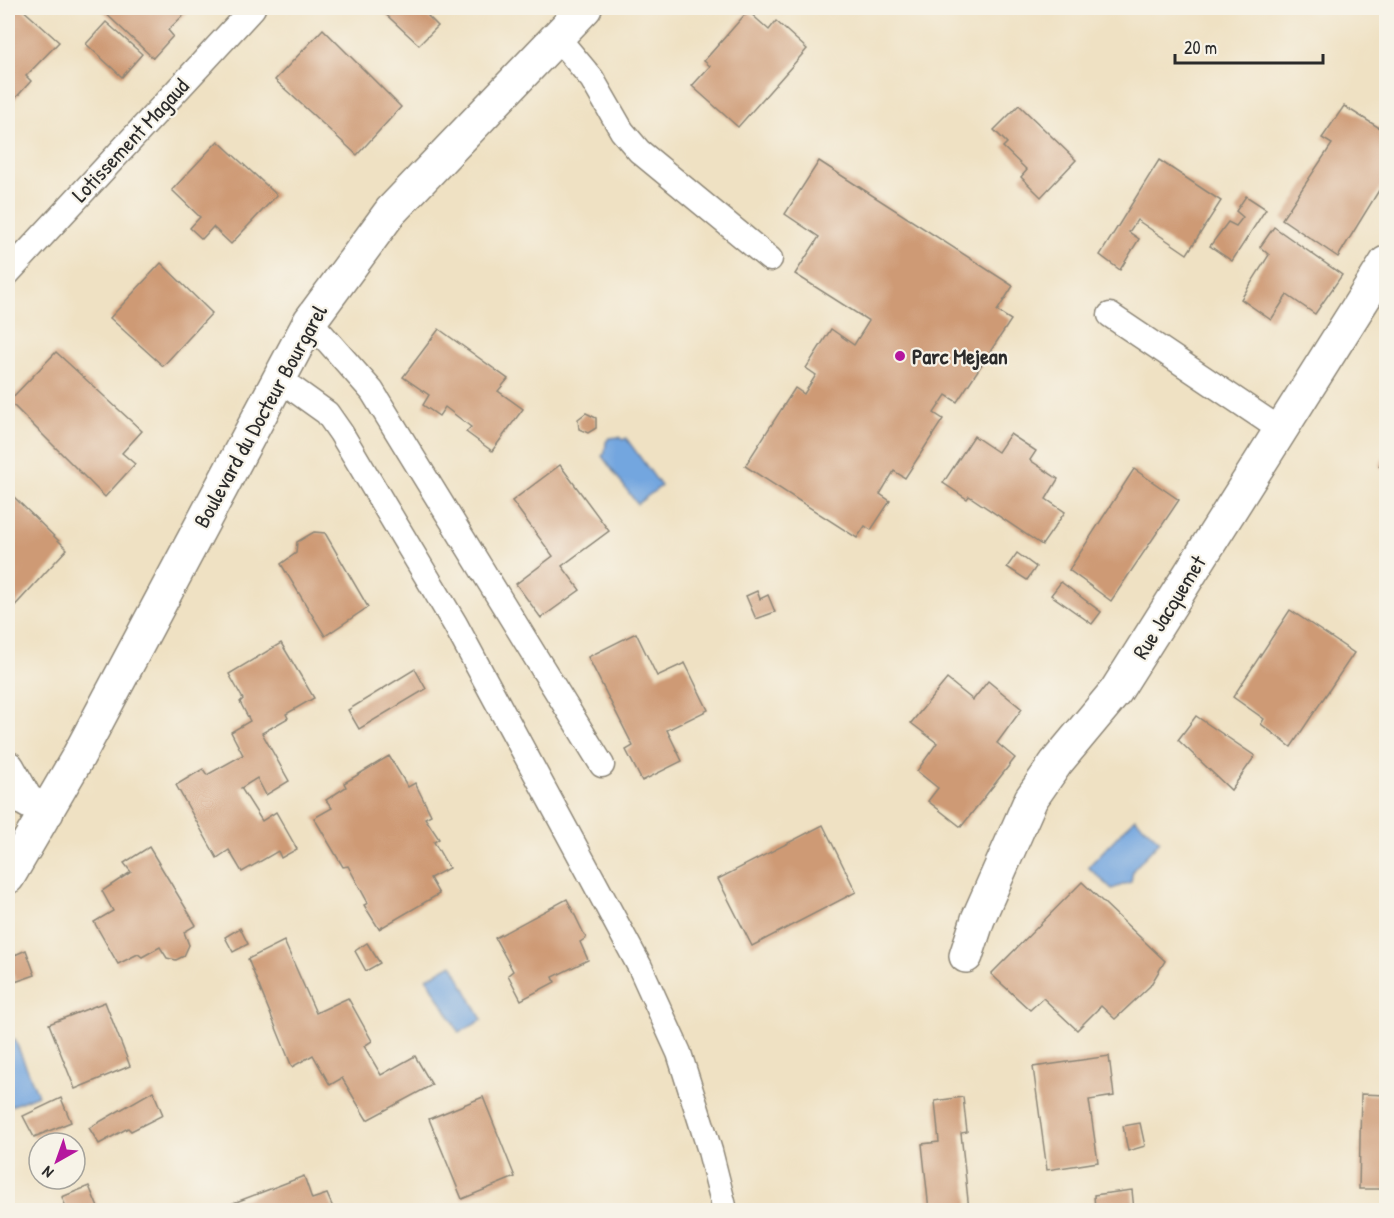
<svg xmlns="http://www.w3.org/2000/svg" width="1394" height="1218" font-family="'Patrick Hand',sans-serif">
	<style>
		.water { fill: #73a6df; stroke: #4f6885; stroke-width: 1.5 }
		.building { fill: #ce9a75 }
		.lines { fill: none; stroke-linecap: round; stroke-linejoin: round }
		.service-casing { stroke: #8d8677; stroke-width: 27 }
		.minor-casing { stroke: #8d8677; stroke-width: 36 }
		.secondary-casing { stroke: #8d8677; stroke-width: 36 }
		.service { stroke: #fff; stroke-width: 24 }
		.minor { stroke: #fff; stroke-width: 33 }
		.secondary { stroke: #fff; stroke-width: 33 }
		.poi-dot { fill: #b5179e; stroke: #f7f3e8; stroke-width: 2 }
		.labels { text-anchor: middle; stroke-width: 4.5; stroke-linejoin: round; paint-order: stroke }
		.street-label { font-size: 22px; fill: #2b2b2b; stroke: #f7f3e8 }
		.poi-label { font-size: 22px; font-weight: bold; fill: #2b2b2b; stroke: #f7f3e8; text-anchor: start }
	</style>
	<rect width="100%" height="100%" fill="#f7f3e8"/>
	<filter id="ink" filterUnits="userSpaceOnUse"><feTurbulence type="fractalNoise" baseFrequency=".0167" numOctaves="2"/><feDisplacementMap in="SourceGraphic" scale="12" xChannelSelector="R" yChannelSelector="G"/><feConvolveMatrix kernelMatrix="1 2 1 2 8 2 1 2 1" color-interpolation-filters="sRGB"/></filter>
	<filter id="wash" filterUnits="userSpaceOnUse"><feTurbulence type="fractalNoise" baseFrequency=".008" numOctaves="4" result="noise"/><feDisplacementMap in="SourceGraphic" scale="24" xChannelSelector="R" yChannelSelector="G"/><feGaussianBlur stdDeviation="1.35" result="paint"/><feColorMatrix in="noise" values="0 0 0 0 0 0 0 0 0 0 0 0 0 0 0 0 0 1.4 0 .05"/><feComposite in="paint" operator="in"/></filter>
	<g filter="url(#wash)">
		<rect width="100%" height="100%" fill="#efe1c3"/>
		<g class="water">
			<path d="M619,437L623,440L626,438L661,486L637,504L602,456L605,453L606,442L609,438Z"/>
			<path d="M1135,818L1160,841L1133,870L1131,882L1112,889L1088,867Z"/>
			<path d="M452,964L482,1020L459,1033L427,978Z"/>
			<path d="M15,1040L38,1095L11,1106L8,1103V1043Z"/>
		</g>
		<g id="blocks">
			<g class="building">
				<path d="M8,8H21L59,42L26,76L31,81L13,101L8,96Z"/>
				<path d="M100,8H191L168,30L173,36L153,58Z"/>
				<path d="M379,8H436L428,16L438,26L419,45Z"/>
				<path d="M748,11L769,30L776,21L807,49L738,127L692,86L710,66L704,61Z"/>
				<path d="M106,22L142,54L122,77L86,44Z"/>
				<path d="M323,29L401,107L357,155L275,80Z"/>
				<path d="M1019,105L1076,160L1041,197L1021,177L1027,170L1003,147L1007,143L994,130Z"/>
				<path d="M1344,106L1386,132V141L1382,149L1386,152V179L1338,257L1282,219L1332,144L1322,138Z"/>
				<path d="M218,141L277,195L231,244L213,227L202,239L190,228L200,217L172,190Z"/>
				<path d="M1159,160L1221,201L1187,254L1137,220L1129,232L1139,239L1120,270L1100,255Z"/>
				<path d="M819,161L1013,286L997,311L1011,320L957,402L946,395L934,413L943,419L905,478L894,471L880,494L890,501L871,530L865,526L857,538L745,466L795,388L804,394L816,375L806,368L831,329L854,345L869,321L795,274L819,237L785,214Z"/>
				<path d="M1246,196L1266,209L1232,261L1210,246L1228,222L1236,226L1243,217L1236,211Z"/>
				<path d="M1274,227L1342,275L1315,314L1287,295L1271,320L1241,299L1269,255L1260,247Z"/>
				<path d="M161,263L212,313L163,366L110,318Z"/>
				<path d="M439,329L508,379L498,391L523,409L492,451L466,432L471,427L445,407L439,416L423,405L429,395L403,377Z"/>
				<path d="M56,352L142,431L122,453L135,464L105,497L9,401Z"/>
				<path d="M586,413L596,418V428L588,433L579,429L578,419Z"/>
				<path d="M1010,434L1036,451L1030,460L1058,479L1046,499L1065,512L1042,545L969,496L967,499L943,483L974,436L998,452Z"/>
				<path d="M1386,454V471L1379,466Z"/>
				<path d="M560,465L609,531L562,566L580,590L541,618L516,584L553,556L512,501Z"/>
				<path d="M1134,469L1179,500L1111,601L1069,570Z"/>
				<path d="M14,497L67,549L9,612L8,503Z"/>
				<path d="M314,532L325,533L368,607L325,636L281,564L296,553L297,542Z"/>
				<path d="M1017,553L1036,567L1027,580L1007,567Z"/>
				<path d="M1061,582L1101,612L1092,624L1051,595Z"/>
				<path d="M757,591L760,599L768,595L775,612L756,619L746,596Z"/>
				<path d="M1290,610L1354,653L1291,747L1261,724L1264,719L1233,697Z"/>
				<path d="M636,633L657,676L685,663L708,710L667,730L682,761L642,781L626,750L633,746L588,657Z"/>
				<path d="M281,643L314,698L286,714L288,718L262,733L289,781L266,795L257,778L241,788L262,821L276,812L297,849L281,858L278,851L242,872L229,850L217,858L176,785L203,769L207,775L243,755L231,732L250,721L240,702L243,699L229,674Z"/>
				<path d="M415,669L426,689L359,729L348,710Z"/>
				<path d="M947,679L973,700L988,681L1022,709L997,743L1015,758L961,827L928,801L938,788L917,771L937,743L911,723Z"/>
				<path d="M1196,716L1255,756L1231,790L1178,740Z"/>
				<path d="M389,756L408,787L415,783L431,815L425,818L439,839L434,842L449,868L430,878L439,894L379,929L364,905L368,903L348,866L343,867L314,818L332,808L326,800L346,787L344,783Z"/>
				<path d="M823,825L856,892L752,946L718,879Z"/>
				<path d="M149,847L196,925L184,932L189,945L184,956L176,960L167,958L160,947L142,957L138,954L118,964L94,922L113,911L102,891L131,872L124,863Z"/>
				<path d="M1082,882L1165,961L1150,986L1115,1019L1101,1006L1077,1030L1043,998L1030,1010L991,974Z"/>
				<path d="M567,899L586,938L580,942L588,960L553,977L555,982L521,1000L508,975L513,971L495,938Z"/>
				<path d="M240,928L248,944L233,952L225,937Z"/>
				<path d="M284,941L316,1013L348,998L372,1041L364,1046L381,1075L415,1056L432,1085L367,1120L342,1078L330,1085L313,1055L292,1067L248,959Z"/>
				<path d="M367,943L380,963L366,971L355,951Z"/>
				<path d="M26,950L35,975L15,982L8,958Z"/>
				<path d="M105,1002L130,1066L75,1089L49,1024Z"/>
				<path d="M1109,1056L1114,1096L1089,1100L1098,1162L1047,1170L1033,1067Z"/>
				<path d="M153,1091L163,1115L131,1131L128,1128L99,1144L89,1128Z"/>
				<path d="M1361,1094L1386,1095V1189H1359Z"/>
				<path d="M483,1097L515,1177L462,1199L429,1119Z"/>
				<path d="M963,1097L967,1132L961,1133L969,1210H929L922,1144L939,1142L935,1101Z"/>
				<path d="M61,1098L71,1122L34,1137L23,1116Z"/>
				<path d="M1140,1123L1145,1146L1128,1151L1123,1126Z"/>
				<path d="M304,1176L312,1199L327,1194L334,1210H234L231,1204Z"/>
				<path d="M89,1186L99,1210H67L62,1197Z"/>
				<path d="M1132,1190L1134,1210H1095L1094,1195Z"/>
			</g>
		</g>
	</g>
	<g filter="url(#ink)">
		<use href="#blocks" fill-opacity="0" stroke="#8d8677" stroke-width="1.5"/>
		<g class="lines">
			<g class="service-casing">
				<g id="service">
					<path d="M557,37L592,79L622,131L639,151L770,259"/>
					<path d="M8,273L253,8"/>
					<path d="M1110,315L1281,430"/>
					<path d="M310,321L372,391L602,765"/>
					<path d="M278,378L327,413L341,433L455,624L640,967L679,1053L710,1151L725,1210"/>
				</g>
			</g>
			<g class="minor-casing">
				<g id="minor">
					<path d="M8,768L26,800L47,812"/>
					<path d="M966,956L978,919L1031,799L1056,763L1116,691L1386,263"/>
				</g>
			</g>
			<g class="secondary-casing">
				<path id="secondary" d="M8,877L78,757L310,321L391,211L585,8"/>
			</g>
			<use href="#service" class="service"/>
			<use href="#minor" class="minor"/>
			<use href="#secondary" class="secondary"/>
		</g>
	</g>
	<circle class="poi-dot" cx="900" cy="356" r="6"/>
	<g class="labels">
		<g class="street-label">
			<text transform="translate(130 140) rotate(-47)" y="8">Lotissement Magaud</text>
			<text transform="translate(260 416) rotate(-61)" y="8">Boulevard du Docteur Bourgarel</text>
			<text transform="translate(1169 607) rotate(-58)" y="8">Rue Jacquemet</text>
		</g>
		<g class="poi-label">
			<text x="912" y="364">Parc Mejean</text>
		</g>
	</g>
	<rect width="1394" height="1218" fill="none" stroke="#f7f3e8" stroke-width="30"/>
	<g transform="translate(57 1161) rotate(220)"><circle r="28" fill="#f7f3e8" stroke="#a5a39c" stroke-width="1.5"/>
	<path d="M0-4.5L10 22L0 15L-10 22Z" fill="#b5179e"/>
	<text y="-9" font-size="16" font-weight="bold" text-anchor="middle" fill="#2b2b2b">N</text>
	</g>
	<path d="M1175 54v9h148v-9" fill="none" stroke="#2b2b2b" stroke-width="3"/>
	<text x="1184" y="54" font-size="18" fill="#2b2b2b" stroke="#f7f3e8" stroke-width="4.5" paint-order="stroke">20 m</text>
</svg>
